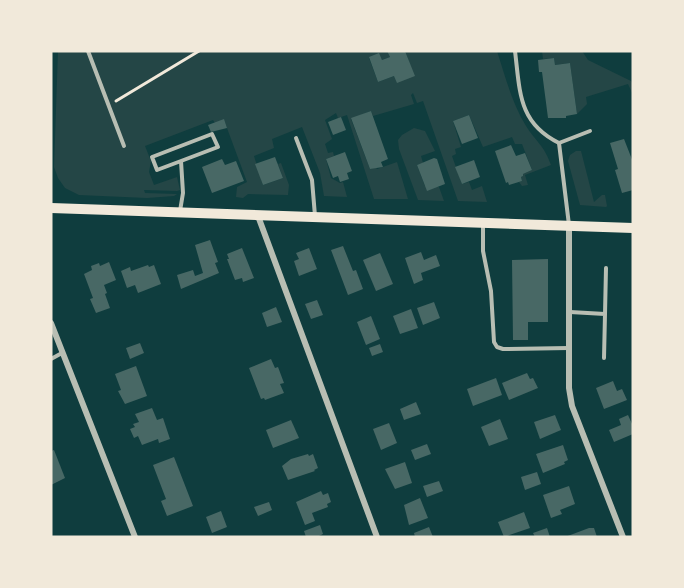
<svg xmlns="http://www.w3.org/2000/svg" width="684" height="588" font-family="'Asap Condensed',sans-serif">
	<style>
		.green { fill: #244646 }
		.building { fill: #486865 }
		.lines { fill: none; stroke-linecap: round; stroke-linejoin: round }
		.path { stroke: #f1e9da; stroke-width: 3 }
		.service { stroke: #b8beb3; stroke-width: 4 }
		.minor { stroke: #b8beb3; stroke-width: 6 }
		.primary { stroke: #f1e9da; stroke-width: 10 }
	</style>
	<rect width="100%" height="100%" fill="#0f3d3e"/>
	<g class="green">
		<path d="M58,51H387L390,57L382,60L379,54L369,58L378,82L394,76H414L405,51H497C505,76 512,103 526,126C536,142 544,145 551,165L525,175L528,185L522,186L519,182L522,181L521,177L523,176V174L532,170L522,144H515L512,137L483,147L469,115L453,121L461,147L455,149L456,154L452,156L462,184L469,182L472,190L482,186L487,202L458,201L423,101L417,103L413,93L411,95L414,104L373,116L371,111L351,119L370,169L376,167L377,169L397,162L408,199H374L347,115L338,118L336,113L325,120L332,139L325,144L328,153L333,152L334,156L326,159L331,178L340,183L343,182L347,197L324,196L320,173L302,127L272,139L274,148L254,156L263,185L283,178L278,164L281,163L289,185L288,195L248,194L243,198L236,197L237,187L247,182L224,120L215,123L213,120L145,146L151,161L149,172L154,185L177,177L180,190L177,191L144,190L145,193L177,194L174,196L147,198L79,195L65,188L58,178L54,167Z"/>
		<path d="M542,51H582L588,60L631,81L633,84V95L628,84L586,97L587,104L577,114L570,63L555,65L554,58L543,59Z"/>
		<path d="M414,128L425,131L435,151L421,156L423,163L417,165L425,186L439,187L444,201L418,200L399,149L398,140L402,135Z"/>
		<path d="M576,151H581L594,202L602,195H605L607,206L606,207L580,205L568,161L570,155Z"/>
	</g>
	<g class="building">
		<path d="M387,51H405L415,76L397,83L394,76L378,82L369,57L379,53L382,60L390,57Z"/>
		<path d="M554,58L555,65L570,63L577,114L566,116V118H548L542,72H539L538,60Z"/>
		<path d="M371,111L388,159L381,162L383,167L370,169L351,118Z"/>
		<path d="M469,115L478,138L462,144L453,121Z"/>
		<path d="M341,117L346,130L333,135L328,122Z"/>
		<path d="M224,119L227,128L211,132L208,125Z"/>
		<path d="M624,139L633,162V190L622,193L615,170L618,169L610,143Z"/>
		<path d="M511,145L516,156L525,153L532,170L523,174V176L521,177L522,181L509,185L508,182L506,183L495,151Z"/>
		<path d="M345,152L352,171L347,173L349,179L340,182L338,176L333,178L326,159Z"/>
		<path d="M275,157L283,178L263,185L255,164Z"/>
		<path d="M434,158L437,159L445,184L427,191L417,165Z"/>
		<path d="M222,159L225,165L236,161L244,181L212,193L202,167Z"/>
		<path d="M474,160L480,177L462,184L455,167Z"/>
		<path d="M210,240L218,262L215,263L219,273L181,289L177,275L193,270L195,276L203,273L195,245Z"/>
		<path d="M343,246L353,271L356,270L363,289L348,295L331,250Z"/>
		<path d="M242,248L254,278L243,282L242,278L235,280L227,259H229L227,254Z"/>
		<path d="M309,248L317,269L299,276L294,261L299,259L296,253Z"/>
		<path d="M421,252L424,260L436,255L440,266L421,273L423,280L414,284L405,258Z"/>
		<path d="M380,253L393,284L376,291L363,260Z"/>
		<path d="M548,259V322H528V340H513L512,260Z"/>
		<path d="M109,262L116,280L104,285L107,293L105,294L110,308L96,313L90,299L93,298L84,274L92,270L91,266L99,263L100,266Z"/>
		<path d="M148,265L149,267L154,265L161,284L138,293L135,285L127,288L121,271L130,267L131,271Z"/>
		<path d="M317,300L323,315L311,319L305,304Z"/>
		<path d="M434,302L440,318L423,325L417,308Z"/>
		<path d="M276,307L282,322L267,327L262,313Z"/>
		<path d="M411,309L418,328L400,334L393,316Z"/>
		<path d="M371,316L380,339L366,345L357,322Z"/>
		<path d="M140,343L144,353L130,359L126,348Z"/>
		<path d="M380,344L383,352L372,356L369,348Z"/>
		<path d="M271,359L275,368L278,367L284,383L280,384L284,393L265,400L264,398L261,399L249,368Z"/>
		<path d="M136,366L147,396L125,404L118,391L121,390L115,374Z"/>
		<path d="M527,373L530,379L533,378L538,388L509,400L502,383Z"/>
		<path d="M496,378L502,395L473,406L467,389Z"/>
		<path d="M613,381L617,391L622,389L627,400L604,409L596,388Z"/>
		<path d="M416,402L421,414L404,420L400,409Z"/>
		<path d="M152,408L157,420L163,418L170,439L159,443L158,439L142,445L138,436L134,438L130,429L135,427L133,424L139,422L135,414Z"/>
		<path d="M555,415L561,430L540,439L534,422Z"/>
		<path d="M628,415L633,426V434L614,442L609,430L621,425L619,419Z"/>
		<path d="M500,419L508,439L489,446L481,427Z"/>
		<path d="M291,420L299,438L273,448L266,430Z"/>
		<path d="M389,423L397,443L381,450L373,429Z"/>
		<path d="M427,444L431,454L415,460L411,450Z"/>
		<path d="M563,445L568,460L564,462L565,464L543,473L536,454Z"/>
		<path d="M54,450L65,478L51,485V451Z"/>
		<path d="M308,454L309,456L313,454L318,468L314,470L315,471L288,480L282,466L291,459Z"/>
		<path d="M174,457L193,506L167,516L161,501L166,499L153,465Z"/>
		<path d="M405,462L412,483L395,489L385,469Z"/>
		<path d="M537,472L541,484L525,490L521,477Z"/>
		<path d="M439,481L443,491L427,497L423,486Z"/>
		<path d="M569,486L575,504L560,510L562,514L551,518L543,495Z"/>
		<path d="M321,491L323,495L328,493L331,502L327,504L328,507L312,513L315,521L305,525L296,502Z"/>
		<path d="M420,498L428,518L409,525L404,505Z"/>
		<path d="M269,502L272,510L258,516L254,507Z"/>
		<path d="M221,511L227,527L212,533L206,517Z"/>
		<path d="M524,512L530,528L504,537L498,522Z"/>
		<path d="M320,525L323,534L317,537H306L304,531Z"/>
		<path d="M429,527L433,537H415L414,533Z"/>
		<path d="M547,528L550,537H535L533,533Z"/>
		<path d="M589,528H594L597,537H565Z"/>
	</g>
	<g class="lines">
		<path class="path" d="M116,101L199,51"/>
		<g class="service">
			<path d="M88,51L124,146"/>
			<path d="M515,51C520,91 518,123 559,143"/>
			<path d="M296,138L312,180L315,216"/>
			<path d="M180,211L183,193L181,161L157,170L152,157L212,134L218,147L181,161"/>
			<path d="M483,223V251L491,291L494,342L497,347L503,349L569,348"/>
			<path d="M569,225L559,143L590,131"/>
			<path d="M570,312L605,314L604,358"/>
			<path d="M605,314L606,268"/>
			<path d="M51,359L62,353"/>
		</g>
		<g class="minor">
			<path d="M258,216L377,537"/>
			<path d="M569,226V388L572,406L623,537"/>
			<path d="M51,323L135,537"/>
		</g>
		<path class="primary" d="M51,208L633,228"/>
	</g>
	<rect width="684" height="588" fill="none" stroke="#f1e9da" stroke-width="105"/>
</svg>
